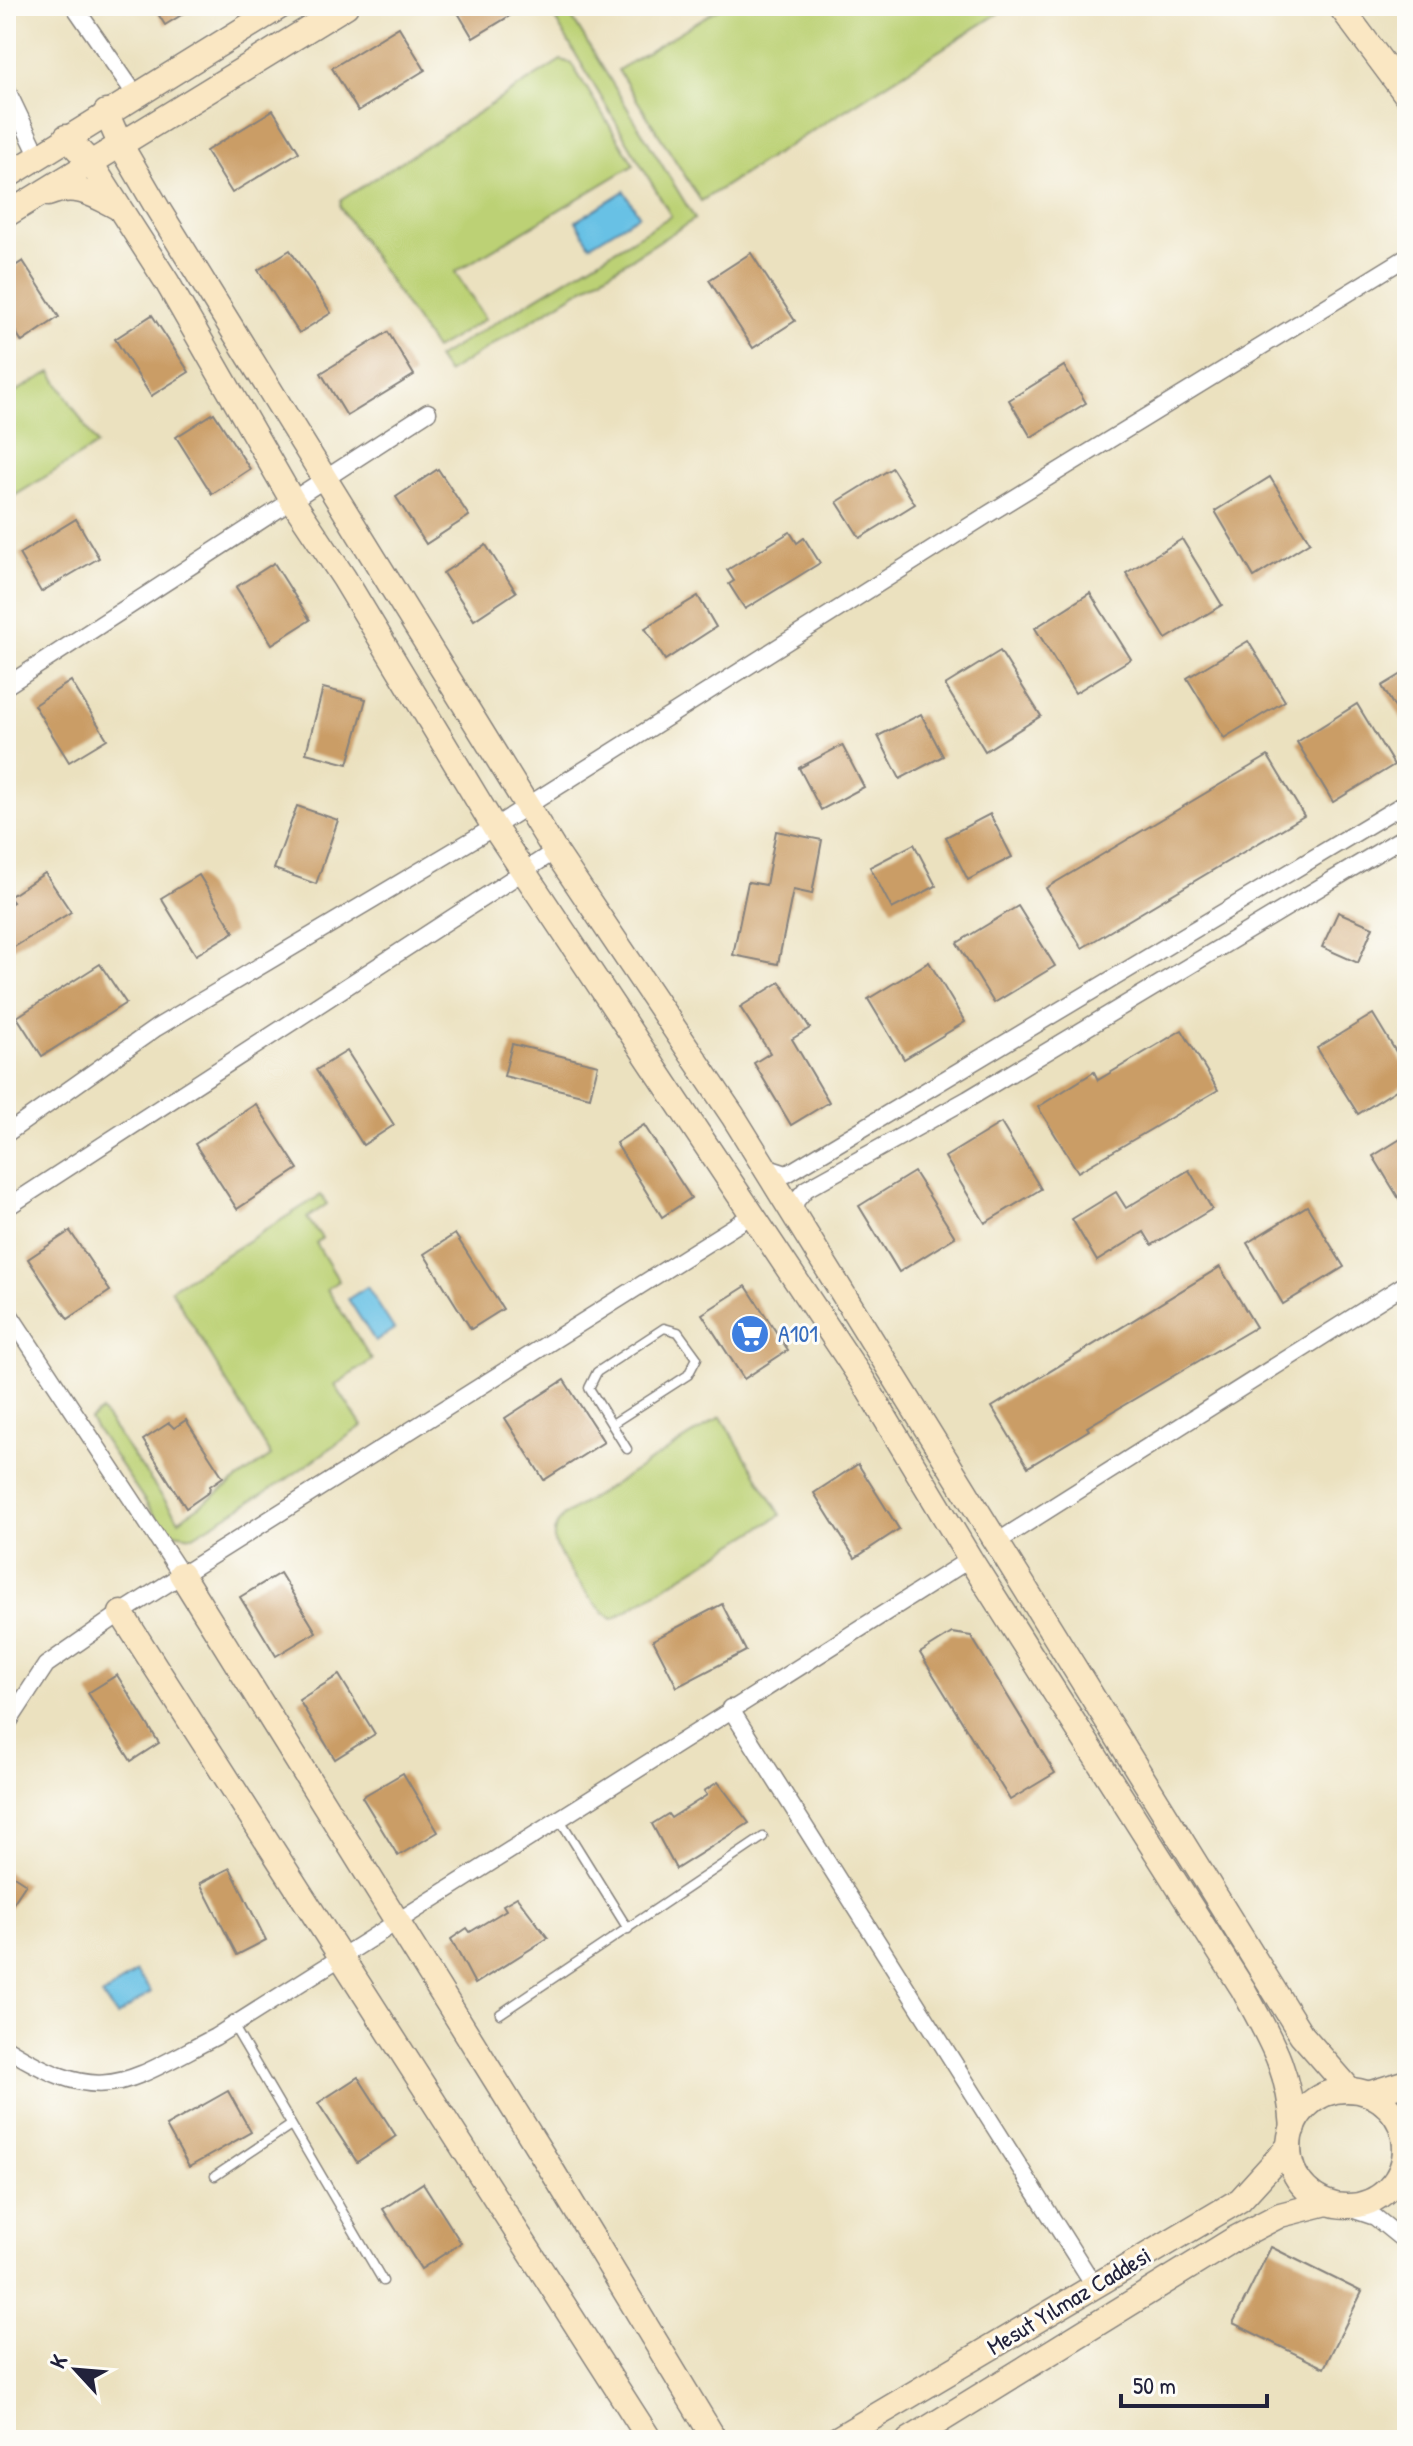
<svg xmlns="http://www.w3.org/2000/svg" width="1413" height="2446" font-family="'Patrick Hand',sans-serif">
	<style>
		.green { fill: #bcd175; stroke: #6f7a58; stroke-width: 2 }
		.water { fill: #68c1e5; stroke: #457290; stroke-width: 2 }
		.building { fill: #ca9d66 }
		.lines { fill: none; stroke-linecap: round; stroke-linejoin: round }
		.lane-casing { stroke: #86827d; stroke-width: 11 }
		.street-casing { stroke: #86827d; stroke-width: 19 }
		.secondary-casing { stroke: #86827d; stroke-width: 27 }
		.lane { stroke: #fff; stroke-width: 8 }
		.street { stroke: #fff; stroke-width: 16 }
		.secondary { stroke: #fae7c3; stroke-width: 24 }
		.labels { text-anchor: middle; stroke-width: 6; stroke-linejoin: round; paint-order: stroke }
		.shop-label { font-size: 24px; fill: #366cbe; stroke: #fdfcf7; text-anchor: start }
		.street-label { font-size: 24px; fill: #22223b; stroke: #fdfcf7 }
	</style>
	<rect width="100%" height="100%" fill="#fdfcf7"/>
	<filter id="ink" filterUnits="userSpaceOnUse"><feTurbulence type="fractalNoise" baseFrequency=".0125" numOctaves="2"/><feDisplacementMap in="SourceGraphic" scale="16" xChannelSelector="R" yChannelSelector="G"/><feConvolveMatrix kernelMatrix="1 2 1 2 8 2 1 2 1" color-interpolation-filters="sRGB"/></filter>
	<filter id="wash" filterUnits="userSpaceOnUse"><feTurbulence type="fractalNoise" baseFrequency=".006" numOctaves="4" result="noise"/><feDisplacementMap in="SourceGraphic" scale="32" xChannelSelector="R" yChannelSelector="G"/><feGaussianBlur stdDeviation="1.8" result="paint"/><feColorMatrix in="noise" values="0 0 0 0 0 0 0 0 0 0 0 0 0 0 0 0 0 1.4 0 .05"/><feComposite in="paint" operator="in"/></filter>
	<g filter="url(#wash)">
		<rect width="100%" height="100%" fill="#ebe1bf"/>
		<g class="green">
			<path d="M565,6L695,219L447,373L437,358L671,216L548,7Z"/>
			<path d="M723,6H1010L701,201L618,70Z"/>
			<path d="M561,60L571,63L634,165L455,272L485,319L435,349L340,207L341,200Z"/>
			<path d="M51,372L97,445L6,501V397Z"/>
			<path d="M321,1195L327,1204L307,1218L322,1238L316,1243L339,1281L327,1289L372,1360L335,1385L362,1426L287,1479L193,1536L166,1532L90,1420L101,1411L179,1520L271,1456L171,1289Z"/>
			<path d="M721,1417L781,1515L613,1619C596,1610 558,1558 554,1539C553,1529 558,1523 563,1516Z"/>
		</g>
		<g class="water">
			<path d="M624,191L639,215L590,245L576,221Z"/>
			<path d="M367,1287L394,1329L375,1341L348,1299Z"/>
			<path d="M136,1972L151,1992L117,2016L102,1996Z"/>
		</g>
		<g id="blocks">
			<g class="building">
				<path d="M153,6H196L165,25Z"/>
				<path d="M454,6H526L473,38Z"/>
				<path d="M399,27L425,70L358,111L332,68Z"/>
				<path d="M273,110L299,152L232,193L206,151Z"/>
				<path d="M290,250L331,313L299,333L258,270Z"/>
				<path d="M751,253L795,321L753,348L709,280Z"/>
				<path d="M23,261L59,317L22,342L6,316V272Z"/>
				<path d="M152,315L189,372L151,396L115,339Z"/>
				<path d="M388,332L414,375L347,416L321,373Z"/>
				<path d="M1064,366L1086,403L1031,437L1009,400Z"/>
				<path d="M214,413L250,469L212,494L176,437Z"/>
				<path d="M892,468L915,504L860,538L837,502Z"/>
				<path d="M438,469L469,516L426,544L396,497Z"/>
				<path d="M1270,477L1310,542L1254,577L1215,511Z"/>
				<path d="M76,519L99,558L41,592L19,554Z"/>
				<path d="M790,532L797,543L804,538L820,563L745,609L729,584L734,581L727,570Z"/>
				<path d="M1182,539L1222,605L1166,639L1126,573Z"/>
				<path d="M486,545L516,592L474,620L443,573Z"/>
				<path d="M274,563L310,620L272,644L236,587Z"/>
				<path d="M1090,593L1131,659L1075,693L1035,628Z"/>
				<path d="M698,596L716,627L665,660L645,628Z"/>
				<path d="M1248,641L1285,701L1224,738L1187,678Z"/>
				<path d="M1000,651L1041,716L985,751L945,685Z"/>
				<path d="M1407,671V728L1382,686Z"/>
				<path d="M71,681L107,739L69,762L34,705Z"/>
				<path d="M323,688L366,699L348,764L306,753Z"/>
				<path d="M1357,704L1394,765L1333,802L1297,742Z"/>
				<path d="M921,714L943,756L900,779L878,736Z"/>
				<path d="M842,745L864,787L821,810L799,768Z"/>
				<path d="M1268,756L1304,816L1082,948L1046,888Z"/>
				<path d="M297,806L338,820L316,884L274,869Z"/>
				<path d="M990,814L1012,857L968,880L946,837Z"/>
				<path d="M776,831L822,840L812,894L793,890L778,964L733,955L748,882L766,885Z"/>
				<path d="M914,844L936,886L892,909L870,867Z"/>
				<path d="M45,873L71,912L6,952V907L13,902L9,897Z"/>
				<path d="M199,875L234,932L196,955L161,898Z"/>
				<path d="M1018,906L1055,966L994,1003L957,943Z"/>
				<path d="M1338,912L1373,927L1358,963L1322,947Z"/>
				<path d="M929,962L965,1022L904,1059L868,999Z"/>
				<path d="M100,964L126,1003L42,1056L17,1017Z"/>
				<path d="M780,982L810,1028L792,1039L829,1102L791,1125L754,1063L770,1053L740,1007Z"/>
				<path d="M1373,1014L1407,1070V1083L1358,1114L1317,1048Z"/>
				<path d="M1182,1030L1218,1090L1078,1172L1038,1107L1094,1072L1098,1080Z"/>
				<path d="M512,1044L598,1065L590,1097L504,1076Z"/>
				<path d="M347,1051L394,1125L363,1145L316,1070Z"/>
				<path d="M256,1104L298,1169L237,1209L195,1144Z"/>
				<path d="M1001,1123L1041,1189L985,1223L945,1157Z"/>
				<path d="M644,1125L691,1198L662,1217L616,1143Z"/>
				<path d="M1407,1135V1212L1373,1156Z"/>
				<path d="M1189,1170L1212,1209L1152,1245L1144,1232L1097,1261L1072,1219L1116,1192L1126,1208Z"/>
				<path d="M914,1172L955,1237L899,1272L859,1206Z"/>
				<path d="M1307,1206L1344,1267L1283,1304L1247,1243Z"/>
				<path d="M70,1231L110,1291L68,1319L28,1259Z"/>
				<path d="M455,1234L503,1309L471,1329L424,1254Z"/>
				<path d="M1220,1267L1256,1327L1087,1427L1089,1430L1028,1467L992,1407Z"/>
				<path d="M746,1286L788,1350L744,1379L702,1314Z"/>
				<path d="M564,1380L604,1442L544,1480L505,1418Z"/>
				<path d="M186,1420L223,1477L210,1486L209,1492L186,1508L143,1440L169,1423L174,1428Z"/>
				<path d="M858,1464L899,1529L855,1558L814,1493Z"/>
				<path d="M280,1573L316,1632L276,1656L240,1597Z"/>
				<path d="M722,1604L746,1651L677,1687L653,1640Z"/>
				<path d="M952,1633L971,1636L1055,1773L1010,1800L920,1653Z"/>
				<path d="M117,1675L159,1743L131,1761L88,1693Z"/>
				<path d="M339,1675L375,1734L335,1759L299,1700Z"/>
				<path d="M403,1773L438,1832L398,1856L362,1797Z"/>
				<path d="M718,1782L749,1823L676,1869L652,1824L668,1814L671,1818L707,1795L704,1791Z"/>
				<path d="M230,1868L266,1940L237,1955L200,1883Z"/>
				<path d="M6,1871L26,1884L6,1914Z"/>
				<path d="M517,1897L548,1938L475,1984L451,1939L467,1928L470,1932L506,1910L503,1905Z"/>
				<path d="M358,2077L396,2136L357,2162L318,2103Z"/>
				<path d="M228,2091L251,2132L189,2167L166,2126Z"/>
				<path d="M423,2183L461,2243L421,2269L383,2209Z"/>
				<path d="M1271,2247L1362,2292L1324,2368L1233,2323Z"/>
			</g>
		</g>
	</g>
	<g filter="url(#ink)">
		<use href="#blocks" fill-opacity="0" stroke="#86827d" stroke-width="2"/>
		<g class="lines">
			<g class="lane-casing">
				<g id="lane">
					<path d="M612,1424L688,1375L697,1358L678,1332L664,1328L597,1372L589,1388L627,1449"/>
					<path d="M559,1818L628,1929"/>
					<path d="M500,2014L763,1837"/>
					<path d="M233,2025L383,2281"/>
					<path d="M215,2176L291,2125"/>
				</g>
			</g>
			<g class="street-casing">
				<g id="street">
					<path d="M74,6L135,94"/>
					<path d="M6,88L38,155"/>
					<path d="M6,686L428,412"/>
					<path d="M6,1134L156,1028L494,827L990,513L1407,257"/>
					<path d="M765,1167L787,1174L1407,802"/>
					<path d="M6,1208L555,851"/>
					<path d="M796,1215L795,1202L806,1189L968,1099L1407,835"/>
					<path d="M6,1309L181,1574"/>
					<path d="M997,1542L1407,1283"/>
					<path d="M730,1708L1094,2285"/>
					<path d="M6,1726L46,1665L121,1613L752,1215"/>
					<path d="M6,2048C103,2108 123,2084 215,2037L970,1559"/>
					<path d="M1402,2169L1407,2186"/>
					<path d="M1345,2207L1375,2217L1407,2243"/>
				</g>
			</g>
			<g class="secondary-casing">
				<g id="secondary">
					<path d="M1340,6L1407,96"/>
					<path d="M106,112L120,144L158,209L555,851L733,1116L1301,2034L1350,2090"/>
					<path d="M66,137L90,162L167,282L292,500L344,578L494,827L863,1381L970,1559L1243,1989C1271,2041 1289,2068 1293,2128"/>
					<path d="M6,177L281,6"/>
					<path d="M48,194C75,183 92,194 117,207"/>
					<path d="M6,215L346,6"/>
					<path d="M181,1574L553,2172L715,2440"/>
					<path d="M121,1613L650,2440"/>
					<circle cx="1347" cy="2148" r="58"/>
					<path d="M1368,2094L1407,2082"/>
					<path d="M835,2440L1240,2200L1289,2146"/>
					<path d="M909,2440L1236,2238L1280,2215L1327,2203"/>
				</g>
			</g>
			<use href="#lane" class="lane"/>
			<use href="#street" class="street"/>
			<use href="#secondary" class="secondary"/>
		</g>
	</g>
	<defs>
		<g id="supermarket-disc" transform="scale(2)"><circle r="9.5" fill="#3f7fe0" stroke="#fdfcf7"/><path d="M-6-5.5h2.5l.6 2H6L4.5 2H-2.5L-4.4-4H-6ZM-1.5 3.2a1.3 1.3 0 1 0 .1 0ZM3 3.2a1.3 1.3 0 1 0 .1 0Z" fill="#fff"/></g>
	</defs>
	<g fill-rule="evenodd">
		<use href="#supermarket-disc" x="750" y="1334"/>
	</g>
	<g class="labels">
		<g class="shop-label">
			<text x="778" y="1342">A101</text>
		</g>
		<g class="street-label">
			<text transform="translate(1069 2301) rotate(-31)" y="8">Mesut Yılmaz Caddesi</text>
		</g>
	</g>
	<rect width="1413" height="2446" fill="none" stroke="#fdfcf7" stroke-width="32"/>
	<g transform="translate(76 2370) rotate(296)" stroke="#fdfcf7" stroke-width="6" paint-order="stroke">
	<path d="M0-6L14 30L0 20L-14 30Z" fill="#22223b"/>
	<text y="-12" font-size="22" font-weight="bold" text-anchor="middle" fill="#22223b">K</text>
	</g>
	<path d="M1121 2394v12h146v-12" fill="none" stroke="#22223b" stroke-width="4"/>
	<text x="1133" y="2394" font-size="24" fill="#22223b" stroke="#fdfcf7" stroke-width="6" paint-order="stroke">50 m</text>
</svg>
